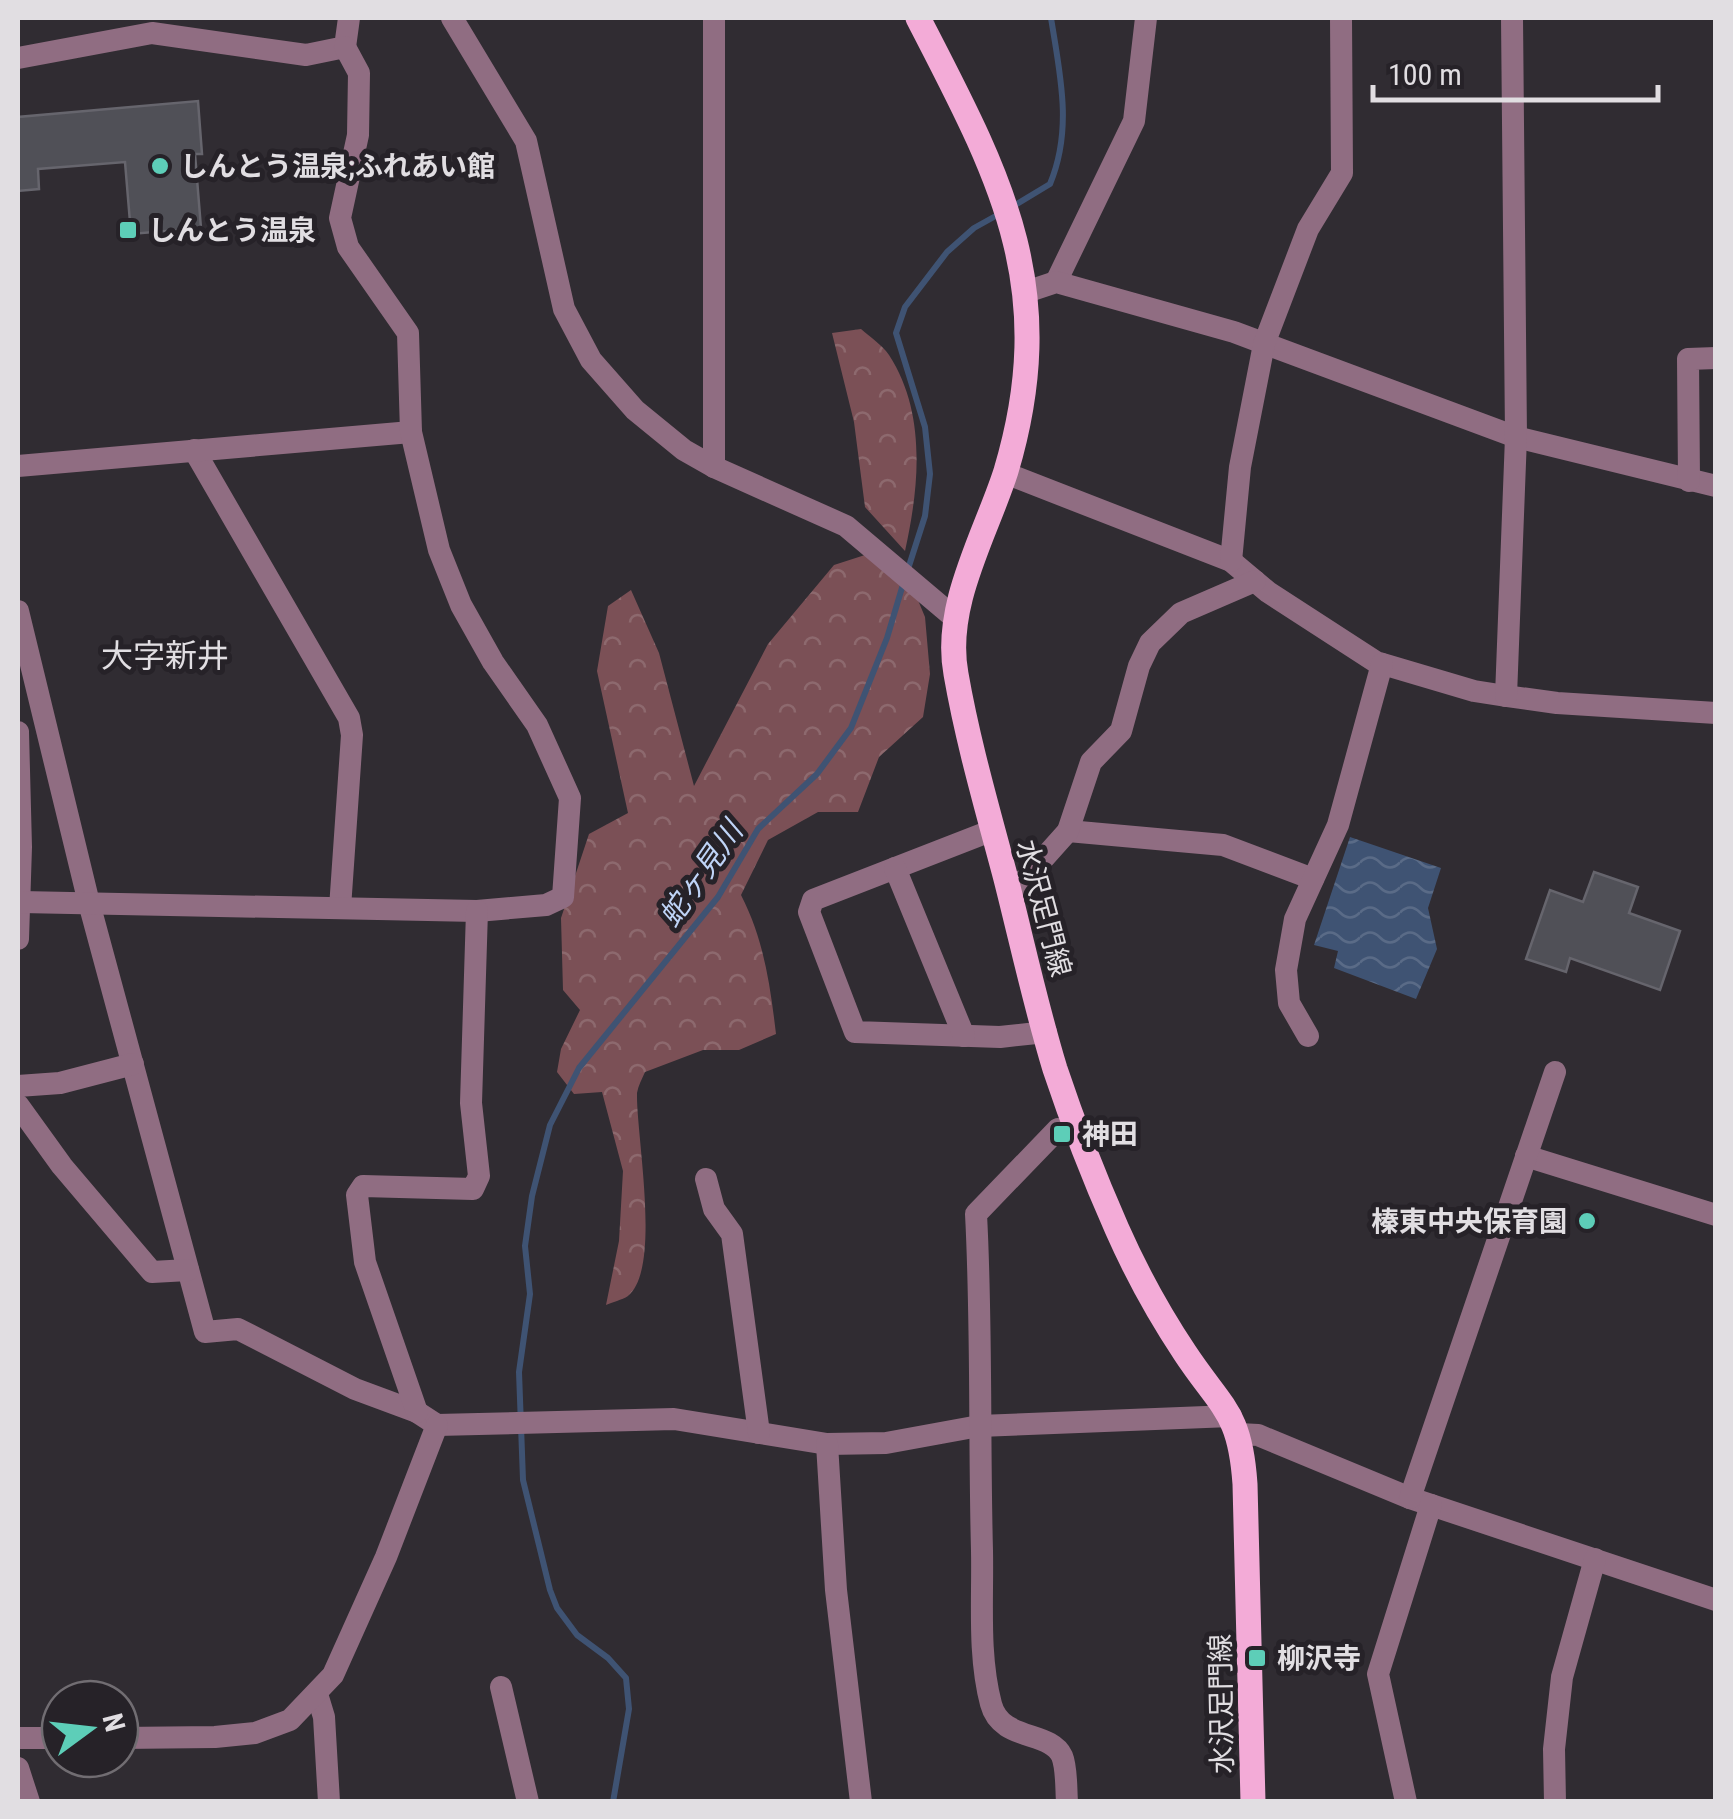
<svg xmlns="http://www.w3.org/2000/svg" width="1733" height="1819" font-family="'Roboto Condensed','Noto Sans JP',sans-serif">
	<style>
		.forest { fill: url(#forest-crowns) }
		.water { fill: url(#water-waves) }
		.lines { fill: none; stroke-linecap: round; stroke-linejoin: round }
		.stream { stroke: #3f5373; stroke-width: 6 }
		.building { fill: #505057; stroke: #66656d; stroke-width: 2.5 }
		.minor { stroke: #906d82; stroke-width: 22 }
		.major { stroke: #f3abd7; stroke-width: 25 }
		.poi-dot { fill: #5dceb8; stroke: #262228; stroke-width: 4 }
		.labels { text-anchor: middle; stroke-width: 10; stroke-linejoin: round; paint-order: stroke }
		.poi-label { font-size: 28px; font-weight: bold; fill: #e1dee2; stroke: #262228; text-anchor: start }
		.street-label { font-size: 28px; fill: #e1dee2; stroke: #262228 }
		.water-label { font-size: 30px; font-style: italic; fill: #bfd4f7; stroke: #262228 }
		.quarter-label { font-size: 32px; fill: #e1dee2; stroke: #262228 }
	</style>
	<defs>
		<pattern id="forest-crowns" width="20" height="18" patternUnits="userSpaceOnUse" patternTransform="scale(2.5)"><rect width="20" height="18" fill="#7b5056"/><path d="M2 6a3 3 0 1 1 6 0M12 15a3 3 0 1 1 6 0" fill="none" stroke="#8d696e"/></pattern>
		<pattern id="water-waves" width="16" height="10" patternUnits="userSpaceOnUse" patternTransform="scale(2.5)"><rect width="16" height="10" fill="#3f5373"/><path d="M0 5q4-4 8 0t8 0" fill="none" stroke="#5a6b87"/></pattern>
	</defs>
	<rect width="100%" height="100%" fill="#302c32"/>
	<g class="forest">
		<path d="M861,329C870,337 882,345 889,355C927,414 919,487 905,551L865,507L854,422L832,333Z"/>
		<path d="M865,555L915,593L925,617L930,674L923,717L879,757L858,812H818L768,840L741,895C764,940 770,984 776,1034L739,1050H703L645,1072C642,1079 638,1086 637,1093C636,1136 662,1268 628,1296C622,1300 612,1302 606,1305L619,1241L623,1171L602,1092L574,1094L557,1072L561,1049L580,1010L563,990L561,918L589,834L628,813L597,671L608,606L631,590L659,653L694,786L768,644L834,565Z"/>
	</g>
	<path class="water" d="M1350,837L1441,868L1428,908L1437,949L1416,999L1334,968L1338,951L1314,945Z"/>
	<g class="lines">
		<g class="stream">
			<path d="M1012,207L1050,184C1073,129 1060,74 1051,18"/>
			<path d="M908,569L925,516L930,474L925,427L896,333L905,307L947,252L974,228L1001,213"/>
			<path d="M613,1802L629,1709L626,1678L608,1658L577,1635L557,1608L550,1590L523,1480L519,1372L530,1294L525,1246L532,1196L550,1125L579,1068L718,897L758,829L817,774L851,728L887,638L904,581"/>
		</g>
	</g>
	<g class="building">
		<path d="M198,101L202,154H195L201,228L131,234L125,162L38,169L39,189L18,191V117Z"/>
		<path d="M1594,872L1638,887L1629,913L1680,931L1660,990L1570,958L1566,972L1526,959L1550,890L1583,902Z"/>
	</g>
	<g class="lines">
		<g class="minor">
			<path d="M452,18L526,141L564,309L591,360L635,410L684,450L714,467L846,526L956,619"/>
			<path d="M714,18V467"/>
			<path d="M18,58L152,33L306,55L345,47L349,18"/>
			<path d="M1056,282L1134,121L1146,18"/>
			<path d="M1026,292L1056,282L1234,332L1516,437L1716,486"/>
			<path d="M194,450L349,718L352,735L340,908"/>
			<path d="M18,466L411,432"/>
			<path d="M1005,473L1231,561L1268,592L1376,662L1474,691L1506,696L1557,703L1716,713"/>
			<path d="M1689,481L1688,359L1716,358"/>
			<path d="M1231,561L1240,467L1264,344L1308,229L1342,173L1341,18"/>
			<path d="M18,611L89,903L205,1332L238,1329L355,1389L417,1412L437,1425L674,1419L827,1444L886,1443L979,1426L1231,1416"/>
			<path d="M1506,696L1516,437L1512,18"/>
			<path d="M18,732L21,847L18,939"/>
			<path d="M993,830L813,900L809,912L855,1032L1000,1037L1046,1032"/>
			<path d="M1068,831L1223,845L1313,879"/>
			<path d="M895,868L964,1036"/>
			<path d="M1010,896L1068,831L1091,762L1121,731L1139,666L1150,643L1181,613L1255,581"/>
			<path d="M21,902L477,911L546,905L563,897L570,798L537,725L493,662L461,605L439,550L411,432L408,333L348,247L340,218L358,135L359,73L345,47"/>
			<path d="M1308,1036L1289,1003L1286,970L1295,919L1338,825L1382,664"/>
			<path d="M18,1086L60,1083L133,1064"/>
			<path d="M18,1105L62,1166L152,1272L188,1270"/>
			<path d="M1058,1129L976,1214C982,1326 979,1438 982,1551C983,1600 978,1655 991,1704C1001,1742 1050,1730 1062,1756C1067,1768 1066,1789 1067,1802"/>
			<path d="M1526,1156L1716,1215"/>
			<path d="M706,1179L714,1209L732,1234L759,1433"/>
			<path d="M417,1412L365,1262L357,1195L363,1186L473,1189L479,1176L471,1103L477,911"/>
			<path d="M1239,1434L1258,1435L1410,1498L1716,1600"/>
			<path d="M827,1444L836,1590L861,1802"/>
			<path d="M1410,1498L1555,1072"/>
			<path d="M501,1687L528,1802"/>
			<path d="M317,1694L324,1717L329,1802"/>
			<path d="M18,1738H60"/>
			<path d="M120,1738L215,1737L255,1733L290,1720L333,1675L386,1557L437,1425"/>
			<path d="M18,1768L29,1802"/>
			<path d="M1406,1802L1378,1674L1431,1505"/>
			<path d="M1555,1802L1554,1749L1562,1677L1595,1559"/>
		</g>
		<path class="major" d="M918,18C1000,177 1061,286 1006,471C986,534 943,605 956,674C968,743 988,811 1006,879C1022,942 1036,1007 1055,1069C1073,1123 1094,1177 1117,1229C1136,1272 1159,1314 1185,1353C1222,1409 1240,1411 1245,1484L1253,1802"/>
	</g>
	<g class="poi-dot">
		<circle cx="160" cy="166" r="10"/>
		<rect x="118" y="220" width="20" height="20" rx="5"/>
		<rect x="1052" y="1124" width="20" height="20" rx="5"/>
		<circle cx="1587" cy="1221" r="10"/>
		<rect x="1247" y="1648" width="20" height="20" rx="5"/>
	</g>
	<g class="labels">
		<g class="poi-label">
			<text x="180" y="176">しんとう温泉;ふれあい館</text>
			<text x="148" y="240">しんとう温泉</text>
			<text x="1082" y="1144">神田</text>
			<text x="1567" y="1231" text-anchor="end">榛東中央保育園</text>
			<text x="1277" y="1668">柳沢寺</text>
		</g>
		<g class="street-label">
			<text transform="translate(1044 908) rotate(75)" y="10">水沢足門線</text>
			<text transform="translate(1221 1704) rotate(-91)" y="10">水沢足門線</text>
		</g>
		<g class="water-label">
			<text transform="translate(701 874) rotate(-55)" y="10">蛇ヶ見川</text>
		</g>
		<g class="quarter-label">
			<text x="165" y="667">大字新井</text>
		</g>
	</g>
	<rect width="1733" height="1819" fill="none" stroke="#e1dee2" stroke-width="40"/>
	<g transform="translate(90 1729) rotate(75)"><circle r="48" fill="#262228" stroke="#716d72" stroke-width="2.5"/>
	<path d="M0-8L18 38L0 25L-18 38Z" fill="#5dceb8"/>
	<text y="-15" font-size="28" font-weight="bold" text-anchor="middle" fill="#e1dee2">N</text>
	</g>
	<path d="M1373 85v15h285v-15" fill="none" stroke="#e1dee2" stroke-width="5"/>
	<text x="1388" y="85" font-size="30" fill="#e1dee2" stroke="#262228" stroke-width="8" paint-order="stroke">100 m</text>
</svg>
